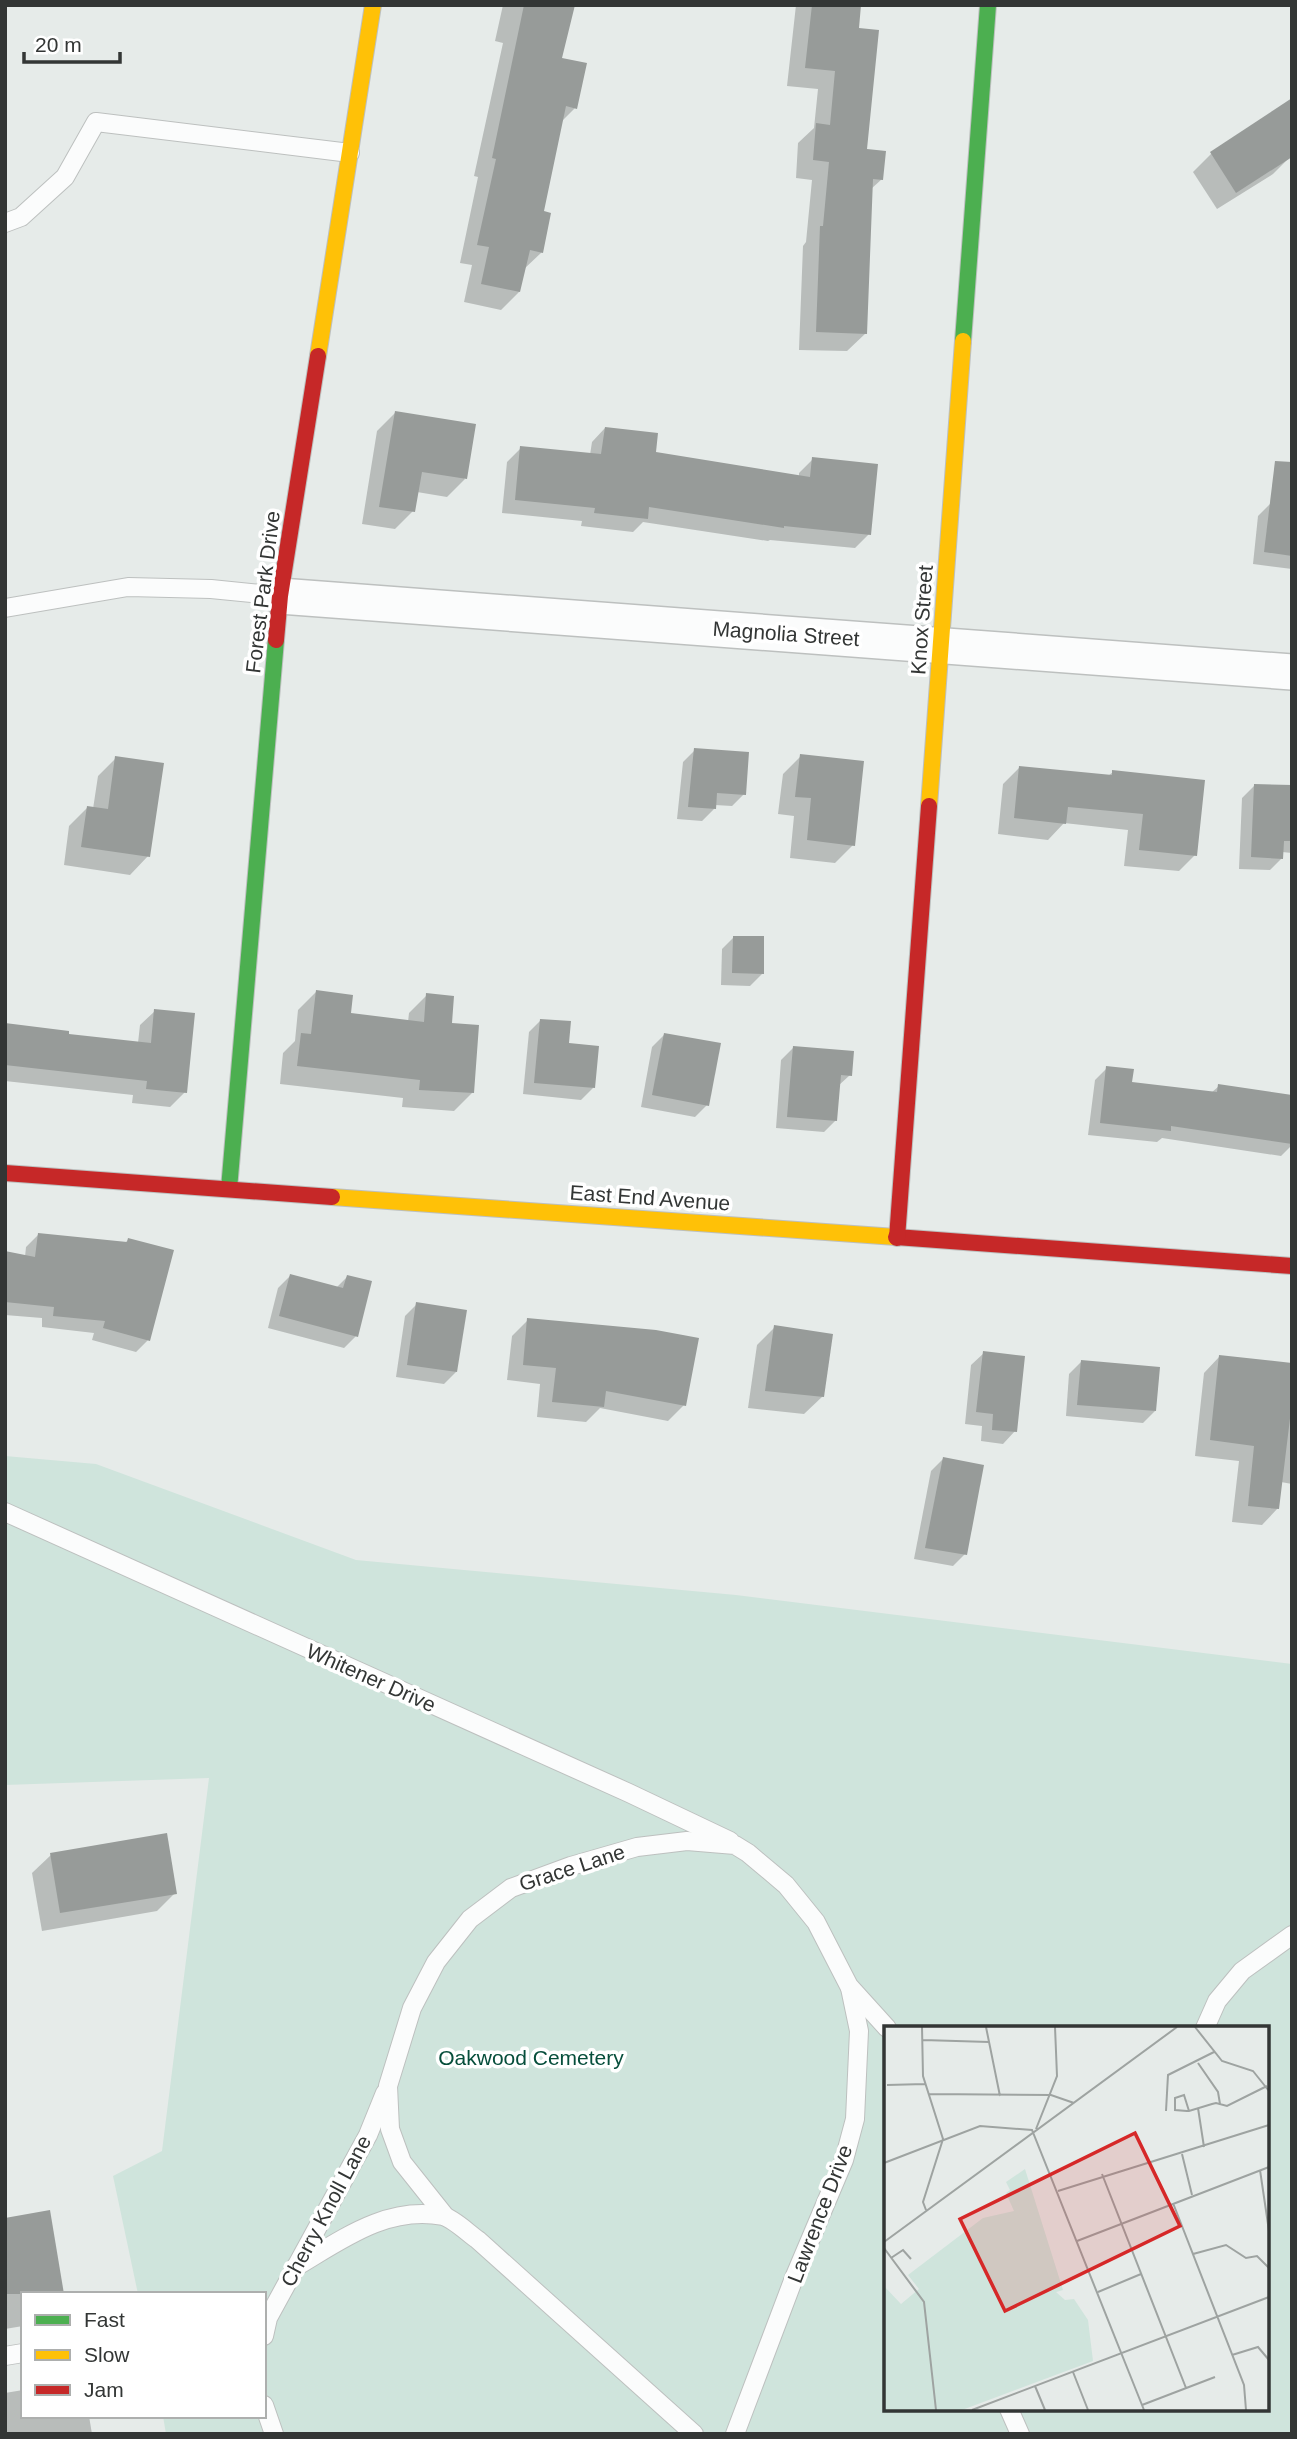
<svg xmlns="http://www.w3.org/2000/svg" width="1297" height="2439" font-family="Arial,sans-serif">
	<style>
		.green { fill: #cfe4dc; fill-rule: evenodd }
		.shadow { fill: #0003 }
		.building { fill: #979b99 }
		.lines { fill: none; stroke-linecap: round; stroke-linejoin: round }
		.lane-casing { stroke: #bdc0bf; stroke-width: 20 }
		.street-casing { stroke: #bdc0bf; stroke-width: 38 }
		.fast-casing { stroke: #bdc0bf; stroke-width: 18 }
		.slow-casing { stroke: #bdc0bf; stroke-width: 18 }
		.jam-casing { stroke: #bdc0bf; stroke-width: 18 }
		.lane { stroke: #fbfcfc; stroke-width: 18 }
		.street { stroke: #fbfcfc; stroke-width: 35 }
		.fast { stroke: #4caf50; stroke-width: 16 }
		.slow { stroke: #ffc107; stroke-width: 16 }
		.jam { stroke: #c62828; stroke-width: 16 }
		.labels { text-anchor: middle; stroke-width: 7; stroke-linejoin: round; paint-order: stroke }
		.street-label { font-size: 21px; fill: #333635; stroke: #fff }
		.park-label { font-size: 21px; fill: #064e3b; stroke: #fff }
		.inset-road { fill: none; stroke: #9ea3a1; stroke-width: 2 }
		.view { fill: #d62828; fill-opacity: 0.15; stroke: #d62828; stroke-width: 3.5 }
		.inset-edge { fill: none; stroke: #333635; stroke-width: 3.5 }
	</style>
	<rect width="100%" height="100%" fill="#e6ebe9"/>
	<path class="green" d="M5,1456L96,1464L356,1560L736,1595L1292,1664V2434H166L163,2416H264V2294H138L113,2176L162,2151L209,1778L5,1785ZM886,2028H1267V2409H886Z"/>
	<g class="shadow">
		<path d="M503,5H573L559,59L575,108L560,123L542,212V252L523,270L519,292L501,310L464,302L472,265L460,263L478,177L474,176L503,43L495,41Z"/>
		<path d="M796,5H860L857,30L865,151L882,179L871,189L866,333L847,351L799,350L803,246L806,242L812,180L796,178L798,143L814,128L818,89L787,86Z"/>
		<path d="M1211,154L1292,155L1273,174L1217,209L1193,172Z"/>
		<path d="M395,413L465,479L447,497L417,492L413,511L395,529L362,524L377,431Z"/>
		<path d="M605,428L654,454L799,477V473L813,459L869,534L855,548L770,540L768,541L643,522L633,532L581,526L582,521L502,513L507,462L521,448L590,455L592,442Z"/>
		<path d="M1270,504L1292,507V569L1253,564L1258,516Z"/>
		<path d="M695,750L744,794L732,806L715,805L714,809L702,821L677,819L683,762Z"/>
		<path d="M801,756L853,845L835,863L790,858L794,816L778,814L783,774Z"/>
		<path d="M116,758L148,856L130,875L64,865L69,826L87,808L93,809L98,776Z"/>
		<path d="M1020,767L1108,776L1113,772L1195,855L1179,871L1124,866L1128,830L1064,823L1048,840L998,834L1003,784Z"/>
		<path d="M1254,786L1292,787V853L1282,852V858L1270,870L1239,869L1242,798Z"/>
		<path d="M734,937L762,974L750,986L721,985L722,949Z"/>
		<path d="M316,992L349,1015L408,1022L409,1013L427,995L451,1024L473,1092L454,1111L402,1107L403,1098L280,1084L283,1053L295,1041L298,1010Z"/>
		<path d="M155,1011L185,1092L170,1107L132,1103L133,1095L5,1081V1025L67,1036L138,1043L140,1025Z"/>
		<path d="M541,1020L567,1044L593,1088L581,1100L523,1094L529,1032Z"/>
		<path d="M664,1035L707,1105L695,1117L641,1107L652,1047Z"/>
		<path d="M793,1048L850,1075L838,1086L836,1120L824,1132L776,1128L781,1060Z"/>
		<path d="M1107,1068L1130,1083L1211,1093L1219,1086L1292,1097V1145L1281,1156L1162,1138L1157,1142L1088,1135L1095,1080Z"/>
		<path d="M38,1235L124,1244L128,1240L148,1340L136,1352L92,1340L94,1333L42,1327V1318L5,1315V1253L25,1257L26,1247Z"/>
		<path d="M290,1276L336,1288L347,1277L356,1336L344,1348L268,1328L278,1288Z"/>
		<path d="M417,1304L456,1372L444,1384L396,1377L405,1316Z"/>
		<path d="M528,1320L684,1405L668,1421L600,1408L586,1422L537,1417L540,1384L507,1380L512,1336Z"/>
		<path d="M775,1327L823,1396L804,1414L748,1408L757,1345Z"/>
		<path d="M984,1353L1015,1431L1003,1444L981,1441L982,1426L965,1424L971,1365Z"/>
		<path d="M1220,1356L1292,1365V1484L1281,1482L1278,1508L1262,1525L1232,1522L1239,1461L1195,1456L1204,1373Z"/>
		<path d="M1081,1362L1155,1411L1143,1423L1066,1416L1069,1374Z"/>
		<path d="M943,1459L965,1554L953,1566L914,1559L931,1471Z"/>
		<path d="M51,1855L175,1893L157,1911L42,1931L32,1873Z"/>
		<path d="M5,2219L23,2294V2326L5,2329Z"/>
		<path d="M23,2390V2416H89L92,2434H5V2393Z"/>
	</g>
	<g class="building">
		<path d="M524,5H575L562,58L587,63L577,109L566,106L544,211L551,213L543,253L530,250L520,292L481,284L489,247L477,245L496,159L492,158Z"/>
		<path d="M812,5H861L859,28L879,30L867,149L886,151L883,180L873,179L867,334L816,332L820,226H823L829,162L813,160L816,123L830,125L835,71L805,68Z"/>
		<path d="M1292,98V157L1236,193L1210,152Z"/>
		<path d="M395,411L476,424L467,479L422,472L415,512L379,507Z"/>
		<path d="M605,427L658,433L656,452L810,477L812,457L878,464L871,535L784,526V528L649,507L648,519L594,513L595,508L515,500L520,446L601,454Z"/>
		<path d="M1275,461L1292,462V556L1264,552Z"/>
		<path d="M694,748L749,752L746,795L717,793L716,809L688,807Z"/>
		<path d="M800,754L864,761L855,846L807,840L811,798L795,797Z"/>
		<path d="M115,756L164,763L150,857L81,847L87,806L108,809Z"/>
		<path d="M1019,766L1112,775V770L1205,780L1197,856L1139,850L1143,814L1068,807L1066,824L1014,818Z"/>
		<path d="M1254,784L1292,785V841H1284L1283,859L1251,857Z"/>
		<path d="M733,936H764V974L732,973Z"/>
		<path d="M316,990L353,995L351,1013L424,1022L426,993L454,996L452,1023L479,1025L474,1093L419,1090L420,1080L297,1066L301,1033L311,1034Z"/>
		<path d="M154,1009L195,1013L187,1093L146,1089L147,1081L5,1065V1023L69,1031V1034L151,1043Z"/>
		<path d="M540,1019L571,1021L569,1043L599,1046L595,1088L534,1083Z"/>
		<path d="M664,1033L721,1043L709,1106L652,1095Z"/>
		<path d="M793,1046L854,1051L852,1076L841,1075L837,1121L787,1117Z"/>
		<path d="M1106,1066L1134,1069L1132,1082L1217,1092L1218,1084L1292,1095V1144L1171,1126V1131L1100,1123Z"/>
		<path d="M38,1233L127,1242L128,1238L174,1250L150,1341L103,1328L105,1321L53,1316L54,1307L5,1302V1251L35,1257Z"/>
		<path d="M290,1274L343,1288L347,1275L372,1281L358,1337L279,1316Z"/>
		<path d="M416,1302L467,1310L457,1372L407,1365Z"/>
		<path d="M527,1318L656,1330L699,1338L686,1406L606,1391L604,1407L552,1402L556,1368L523,1365Z"/>
		<path d="M774,1325L833,1334L824,1397L765,1391Z"/>
		<path d="M983,1351L1025,1356L1017,1432L992,1430L993,1414L976,1412Z"/>
		<path d="M1219,1355L1292,1363V1402L1279,1509L1248,1506L1254,1446L1210,1440Z"/>
		<path d="M1081,1360L1160,1367L1156,1411L1077,1405Z"/>
		<path d="M943,1457L984,1465L967,1555L925,1548Z"/>
		<path d="M167,1833L177,1894L60,1913L50,1853Z"/>
		<path d="M50,2210L64,2294H5V2218Z"/>
	</g>
	<g class="lines">
		<g class="lane-casing">
			<g id="lane">
				<path d="M5,223L21,217L65,177L96,122L350,153"/>
				<path d="M5,608L128,587L211,589L280,596"/>
				<path d="M5,1512L629,1793L730,1841"/>
				<path d="M1205,2028L1217,2001L1242,1971L1292,1935"/>
				<path d="M445,2216L402,2162L390,2129L388,2086L412,2008L436,1962L470,1919L511,1888L571,1866L637,1847L687,1841L735,1845L748,1853L786,1885L816,1922L849,1986L887,2028"/>
				<path d="M294,2268C340,2241 386,2205 443,2216C454,2219 468,2233 478,2240L694,2434"/>
				<path d="M264,2336L268,2318L368,2135L385,2093"/>
				<path d="M5,2356L23,2353"/>
				<path d="M264,2405L274,2434"/>
				<path d="M1009,2409L1020,2434"/>
				<path d="M735,2434L794,2278L844,2160L855,2119L859,2031L850,1988"/>
			</g>
		</g>
		<g class="street-casing">
			<path id="street" d="M280,596L1292,672"/>
		</g>
		<g class="fast-casing">
			<g id="fast">
				<path d="M963,341L988,5"/>
				<path d="M229,1189L276,640"/>
			</g>
		</g>
		<g class="slow-casing">
			<g id="slow">
				<path d="M318,356L373,5"/>
				<path d="M929,806L963,341"/>
				<path d="M332,1197L896,1237"/>
			</g>
		</g>
		<g class="jam-casing">
			<g id="jam">
				<path d="M276,640L280,596L318,356"/>
				<path d="M5,1173L332,1197"/>
				<path d="M896,1237L1292,1266"/>
				<path d="M897,1238L929,806"/>
			</g>
		</g>
		<use href="#lane" class="lane"/>
		<use href="#street" class="street"/>
		<use href="#fast" class="fast"/>
		<use href="#slow" class="slow"/>
		<use href="#jam" class="jam"/>
	</g>
	<g class="labels">
		<g class="street-label">
			<text transform="translate(263 592) rotate(-83)" y="7">Forest Park Drive</text>
			<text transform="translate(922 620) rotate(-86)" y="7">Knox Street</text>
			<text transform="translate(786 634) rotate(4)" y="7">Magnolia Street</text>
			<text transform="translate(650 1198) rotate(4)" y="7">East End Avenue</text>
			<text transform="translate(371 1678) rotate(24)" y="7">Whitener Drive</text>
			<text transform="translate(572 1868) rotate(-18)" y="7">Grace Lane</text>
			<text transform="translate(326 2211) rotate(-62)" y="7">Cherry Knoll Lane</text>
			<text transform="translate(820 2214) rotate(-69)" y="7">Lawrence Drive</text>
		</g>
		<g class="park-label">
			<text x="531" y="2065">Oakwood Cemetery</text>
		</g>
	</g>
	<g transform="translate(884 2026)">
		<rect width="385" height="385" fill="#e6ebe9"/>
		<path d="M141,143L179,264L172,266L181,274L190,273L204,294L209,335L78,384H0V260L17,278L35,263L24,249L99,192L130,185L122,167L126,164L122,156Z" fill="#cfe4dc"/>
		<path class="inset-road" d="M38,1L39,50L59,113L39,176L42,184M102,1L116,70M311,1L338,35L369,45L385,65M39,14L105,16M314,37L334,66L336,78M3,59L41,58M45,68L167,69L190,77M314,82L320,121M282,85L284,49L330,26M305,85L300,69L291,72V84L303,85H305L328,78L332,77L343,80L383,60M152,103L173,50L171,1M298,128L308,169M0,137L96,100L148,104L260,384M376,144L385,205M218,148L302,362M174,165L385,99M289,177L360,359L362,384M193,215L385,141M0,216L293,1M0,222L40,276L52,384M309,228L342,219L362,232L373,230L385,242M7,232L19,224L27,233M214,266L257,248M348,329L374,321L385,334M189,346L204,384M151,360L161,384M258,379L331,351M88,384L385,271"/>
		<path class="view" d="M251,107L296,200L121,285L76,193Z"/>
		<rect width="385" height="385" class="inset-edge"/>
	</g>
	<rect width="1297" height="2439" fill="none" stroke="#333635" stroke-width="14"/>
	<rect x="21" y="2292" width="245" height="126" fill="#ffffff" stroke="#adafae" stroke-width="2"/>
	<rect x="35" y="2315" width="35" height="10" fill="#4caf50" stroke="#adafae" stroke-width="2"/>
	<text x="84" y="2327" font-size="21" fill="#333635">Fast</text>
	<rect x="35" y="2350" width="35" height="10" fill="#ffc107" stroke="#adafae" stroke-width="2"/>
	<text x="84" y="2362" font-size="21" fill="#333635">Slow</text>
	<rect x="35" y="2385" width="35" height="10" fill="#c62828" stroke="#adafae" stroke-width="2"/>
	<text x="84" y="2397" font-size="21" fill="#333635">Jam</text>
	<path d="M24 52v10h96v-10" fill="none" stroke="#333635" stroke-width="3.5"/>
	<text x="35" y="52" font-size="21" fill="#333635" stroke="#ffffff" stroke-width="5" paint-order="stroke">20 m</text>
</svg>
